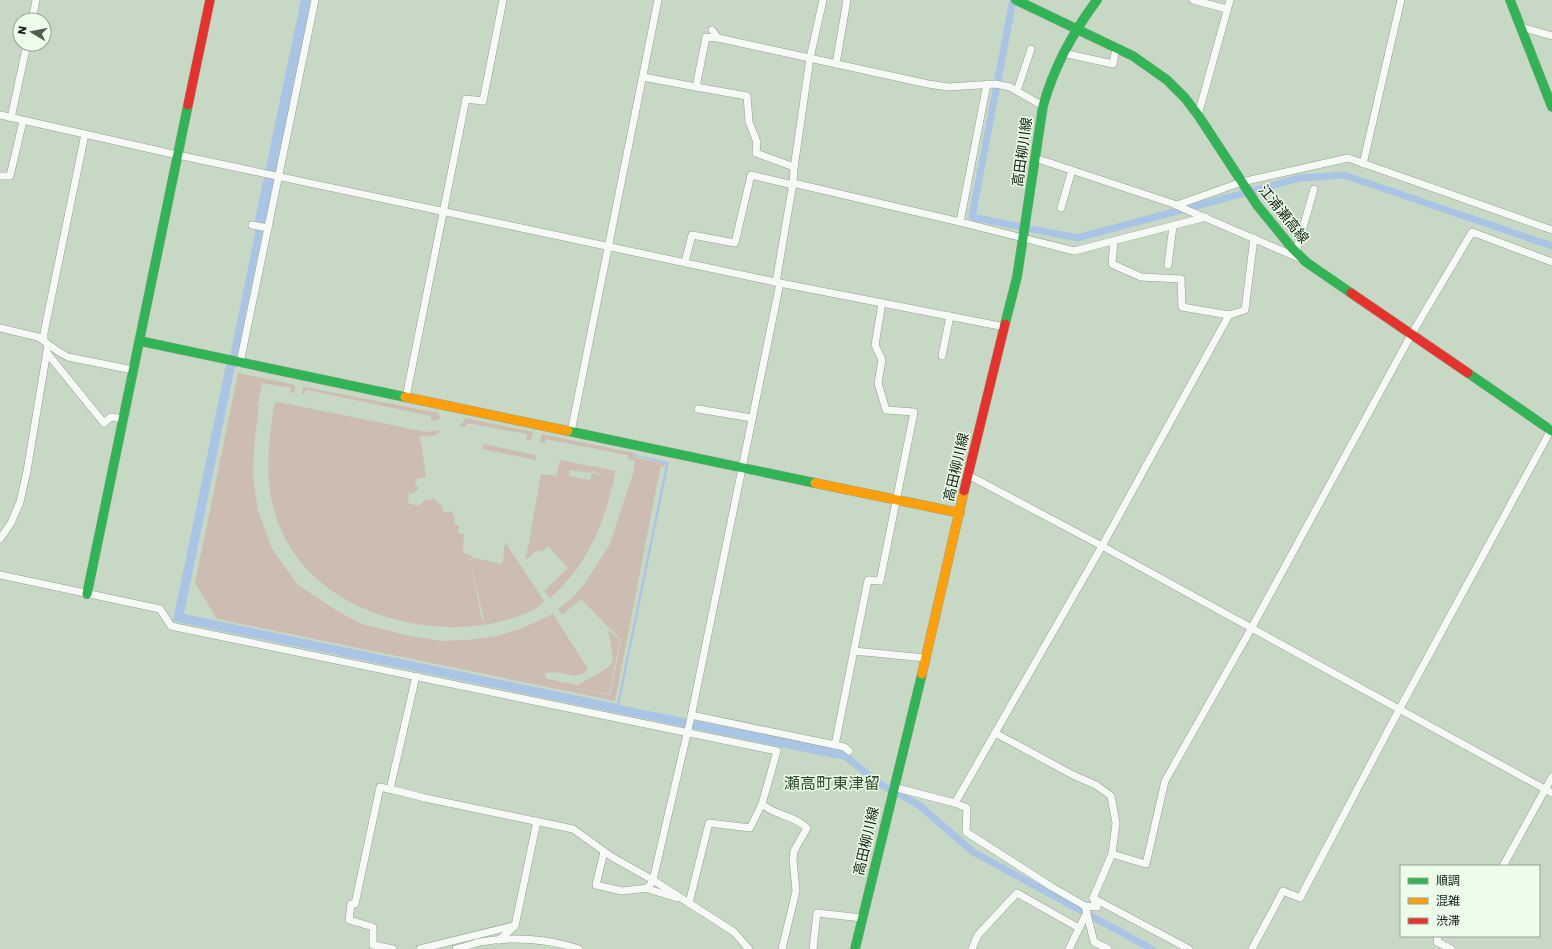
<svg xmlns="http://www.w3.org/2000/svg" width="1552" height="949" font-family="Poppins,'Noto Sans JP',sans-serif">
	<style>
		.green { fill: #cdbcb2; fill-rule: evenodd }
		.water { fill: #a9c4e4 }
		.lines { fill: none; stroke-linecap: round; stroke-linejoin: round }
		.canal { stroke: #a9c4e4; stroke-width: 7 }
		.street-casing { stroke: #93a191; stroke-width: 8 }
		.fast-casing { stroke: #93a191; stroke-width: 10 }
		.slow-casing { stroke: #93a191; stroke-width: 10 }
		.jam-casing { stroke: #93a191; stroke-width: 10 }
		.street { stroke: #f7f9f6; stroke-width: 7 }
		.fast { stroke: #30b455; stroke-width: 9 }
		.slow { stroke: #ff9f0a; stroke-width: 9 }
		.jam { stroke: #e5322d; stroke-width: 9 }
		.labels { text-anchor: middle; stroke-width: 3; stroke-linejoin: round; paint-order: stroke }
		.street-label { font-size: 14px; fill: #121e11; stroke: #ecfdea }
		.quarter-label { font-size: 16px; fill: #334e2f; stroke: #ecfdea }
	</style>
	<rect width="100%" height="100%" fill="#c7d9c4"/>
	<g class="green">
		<path d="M238,373L295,385L294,393L290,392L291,388L262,383L258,404H249L259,405L254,447L253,476L258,511L272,549L298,585L337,611L362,624L410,636L441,641L466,640L493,637L520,629L553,614L588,669C577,684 558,667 544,674L548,680L547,679L578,685L609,667L613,659L608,630L620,640L609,694L575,688L610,695L621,640L581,599L562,615L558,609L571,599L583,586L610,544L633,474L635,461L628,459V455L545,439V443L540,442L542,434L634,453V457L665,464L664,467L657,465L661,467L657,484L615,701L217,619L195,583Z"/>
		<path d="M303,387H305L438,413L440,417L439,419L435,421H431V416L307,390L305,391L304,394H302Z"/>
		<path d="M278,402L426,432L439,430L440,431C436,438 427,436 420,436L419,441H421L426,477L416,479L415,485L419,488L413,494H409L408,503L418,506L425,500L434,499L441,505L444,513L453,511V516H455L454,524L459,526L458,533L464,534L463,553L473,556V558H468L470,560L482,621L484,620L470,560L475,558L501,564L503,561L505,542L544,601C536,611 518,617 506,620C435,641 333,615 292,550C262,503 266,459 274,406L275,403Z"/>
		<path d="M465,418L533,432L531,440H526L527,434L467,423L466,427L460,426V424L463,423Z"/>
		<path d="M484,444L535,455L536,456V460L482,449Z"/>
		<path d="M560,460L612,470L615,471V474C605,522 588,565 550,598L544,591L568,568L548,546L541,552L538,550L525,560L529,543L531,542H529L541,474L556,476ZM570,470L591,473L592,471L606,476L592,473L590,480L569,476Z"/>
	</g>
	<g class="water">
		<path d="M301,0H311L266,218L262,230L255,229L256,215Z"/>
		<path d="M228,355L237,356L184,614L617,704L666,464L634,456V453L636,455L669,462L619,705L841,750L850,756L848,760L829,757L173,621Z"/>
	</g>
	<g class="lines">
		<g class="canal">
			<path d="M1013,0L972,217L1077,238L1300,178L1344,175L1552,246"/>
			<path d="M232,364L261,222"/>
			<path d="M842,754L882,785L919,805L973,852L1152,949"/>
		</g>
		<g class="street-casing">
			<g id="street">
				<path d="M1193,0L1227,9"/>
				<path d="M32,20L36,0"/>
				<path d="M1521,27L1552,36"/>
				<path d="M712,30L718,38L928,84L948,87L995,84L1010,87L1043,106"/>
				<path d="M1063,53L1113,64L1116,48"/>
				<path d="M836,64L847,0"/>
				<path d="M643,77L696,87L706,37L718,38"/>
				<path d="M696,87L747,96L749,122L757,142L756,153L794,167"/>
				<path d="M1017,91L1031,49"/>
				<path d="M0,115L173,154L780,283L1005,327"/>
				<path d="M1198,115L1230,0"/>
				<path d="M11,118L27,44"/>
				<path d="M1035,158L1171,203L1301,259"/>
				<path d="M1363,164L1401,0"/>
				<path d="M0,176H10L23,121"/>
				<path d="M793,183L960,222L1074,251L1206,217"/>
				<path d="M1177,205L1242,182L1348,158L1552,230"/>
				<path d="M1061,208L1072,170"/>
				<path d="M960,222L987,84"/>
				<path d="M252,225L268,228"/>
				<path d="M1114,241L1112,264L1141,277L1181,279L1182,307L1229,315L1245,310L1254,238"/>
				<path d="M1296,252L1314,189"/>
				<path d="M685,262L692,235L735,243L751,175L793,185"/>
				<path d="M1168,265L1173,226"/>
				<path d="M776,282L793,183L794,168L810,58L823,0"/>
				<path d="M0,328L38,337L59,352L68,357L133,370"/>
				<path d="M44,340V333L85,134"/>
				<path d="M47,353L104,423L111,417L123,419"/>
				<path d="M942,356L950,316"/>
				<path d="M240,363L315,0"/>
				<path d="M406,397L466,99L483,101L503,0"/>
				<path d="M698,409L752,418"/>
				<path d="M571,432L658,0"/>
				<path d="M968,475L1102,546L1552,793"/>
				<path d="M0,539L11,523L20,502L27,471L48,345"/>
				<path d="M0,575L160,609L171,626L180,628L777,751L762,804C775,816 794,815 807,828L794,851L793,860L796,891L782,949"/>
				<path d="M854,651L925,658"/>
				<path d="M416,676L390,789L425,798L573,829L612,857L653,880L734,932L749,949"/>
				<path d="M691,715L835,745L844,747L849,751"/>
				<path d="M995,733L1073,775L1096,785L1111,796L1116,823L1112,854"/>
				<path d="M835,745L868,580L880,581L914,412L886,410L878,383L882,360L875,345L882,303"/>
				<path d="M893,787L955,803L967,808L966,832L1052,887L1085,906L1097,907L1093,898L1112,854L1146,864L1165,781L1251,629L1411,335L1472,232L1552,262"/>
				<path d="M955,803L1102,546L1229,315"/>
				<path d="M604,852L596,885L622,891L648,888L653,880L691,717L780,283"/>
				<path d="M1503,866L1552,777"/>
				<path d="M645,888L677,898"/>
				<path d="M1093,898L1189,949"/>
				<path d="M689,903L709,823L750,828L762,804"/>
				<path d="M1085,906L1094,942L1108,949"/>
				<path d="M1438,936L1437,942L1451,949"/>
				<path d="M499,940L515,926L537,821"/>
				<path d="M393,949L373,945V927L349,920L351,904H355L380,787L393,790"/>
				<path d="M420,949L513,926"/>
				<path d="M456,949C464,947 472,944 480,942C512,936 549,939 579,949"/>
				<path d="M813,949L817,913L862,918"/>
				<path d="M972,949L978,935L1017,893L1079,928"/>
				<path d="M1069,949L1087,912"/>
				<path d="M1252,949L1283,891L1300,898L1399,710L1552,428"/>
			</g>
		</g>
		<g class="fast-casing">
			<g id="fast">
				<path d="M1016,0L1133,56L1167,80L1185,98L1198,115L1257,205L1292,248L1306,262L1351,293"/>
				<path d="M1510,0L1552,107"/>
				<path d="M1005,324L1017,277L1043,106C1054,67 1073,32 1097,0"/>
				<path d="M140,341L405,397"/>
				<path d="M1468,373L1552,431"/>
				<path d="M568,431L815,483"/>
				<path d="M87,594L188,105"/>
				<path d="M855,949L922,674"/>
			</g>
		</g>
		<g class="slow-casing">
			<g id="slow">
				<path d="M405,397L568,431"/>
				<path d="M815,483L960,513"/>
				<path d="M922,674L964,491"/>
			</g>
		</g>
		<g class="jam-casing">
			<g id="jam">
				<path d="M188,105L210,0"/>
				<path d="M1351,293L1468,373"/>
				<path d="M964,491L1005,324"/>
			</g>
		</g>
		<use href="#street" class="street"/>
		<use href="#fast" class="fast"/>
		<use href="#slow" class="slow"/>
		<use href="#jam" class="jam"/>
	</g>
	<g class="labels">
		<g class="street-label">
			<text transform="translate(1022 152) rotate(-82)" y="5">高田柳川線</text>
			<text transform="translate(1284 214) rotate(51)" y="5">江浦瀬高線</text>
			<text transform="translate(956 467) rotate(-77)" y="5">高田柳川線</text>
			<text transform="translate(866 841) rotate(-77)" y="5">高田柳川線</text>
		</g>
		<g class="quarter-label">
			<text x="832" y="789">瀬高町東津留</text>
		</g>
	</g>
	<rect x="1400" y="865" width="140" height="72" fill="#ecfdea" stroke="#95a493"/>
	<rect x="1408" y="878" width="20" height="6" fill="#30b455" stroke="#95a493"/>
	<text x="1436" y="885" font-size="12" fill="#121e11">順調</text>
	<rect x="1408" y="898" width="20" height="6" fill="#ff9f0a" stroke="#95a493"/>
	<text x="1436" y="905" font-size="12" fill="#121e11">混雑</text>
	<rect x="1408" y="918" width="20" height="6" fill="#e5322d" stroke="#95a493"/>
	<text x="1436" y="925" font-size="12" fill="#121e11">渋滞</text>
	<g transform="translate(32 32) rotate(280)"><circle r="19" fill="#ecfdea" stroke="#95a493"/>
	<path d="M0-3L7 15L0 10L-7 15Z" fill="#515f50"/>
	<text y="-6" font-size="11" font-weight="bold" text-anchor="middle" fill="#121e11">N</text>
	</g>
</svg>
